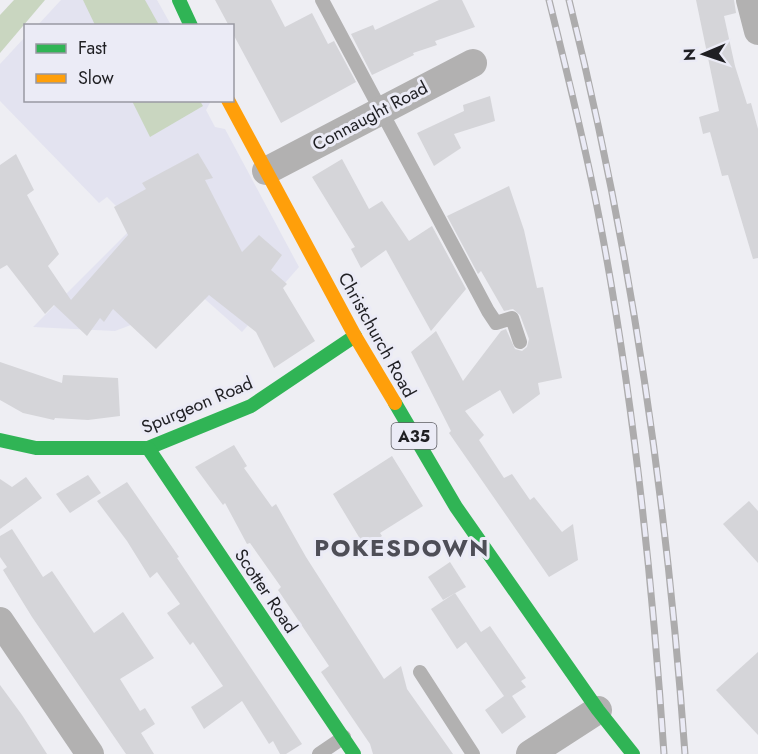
<svg xmlns="http://www.w3.org/2000/svg" width="758" height="754" font-family="Jost,sans-serif">
	<style>
		.built { fill: #e3e3f0 }
		.green { fill: #c9d6c0 }
		.building { fill: #d5d5d9 }
		.lines { fill: none; stroke-linecap: round; stroke-linejoin: round }
		.lane { stroke: #b2b1b1; stroke-width: 14 }
		.street { stroke: #b2b1b1; stroke-width: 28 }
		.fast { stroke: #30b455; stroke-width: 14 }
		.slow { stroke: #ff9f0a; stroke-width: 14 }
		.rail-casing { stroke: #adacad; stroke-width: 7 }
		.rail { stroke: #ebebf6; stroke-width: 4.5; stroke-dasharray: 14; stroke-linecap: butt }
		.labels { text-anchor: middle; stroke-width: 6; stroke-linejoin: round; paint-order: stroke }
		.shield { fill: #ebebf6; stroke: #5c5c62; stroke-width: 1.5 }
		.shield-label { font-size: 16px; font-weight: bold; fill: #1f1f23 }
		.street-label { font-size: 18px; fill: #1f1f23; stroke: #ebebf6 }
		.district-label { font-size: 24px; font-weight: bold; letter-spacing: 1.5px; fill: #4e4e57; stroke: #ebebf6 }
	</style>
	<rect width="100%" height="100%" fill="#eeeef3"/>
	<g class="built">
		<path d="M61,0H157L171,25L37,26Z"/>
		<path d="M25,37L26,100L211,101L206,110L215,127L225,129L299,267L242,332L198,293L186,304L115,331L33,327L130,230L120,210L107,197L99,203L0,101V64Z"/>
	</g>
	<g class="green">
		<path d="M14,0H45L0,53V15Z"/>
		<path d="M83,0H145L159,25H95Z"/>
		<path d="M132,101H200L203,106L150,137Z"/>
	</g>
	<g class="building">
		<path d="M215,0H271L285,27L312,13L328,44L334,41L356,82L281,123L232,32V26H229Z"/>
		<path d="M439,0H462L475,27L435,41L437,45L413,53L414,55L372,75L351,34L373,25L375,30Z"/>
		<path d="M696,0H734L736,13L724,16L735,66L747,104L751,103L758,129V258L753,259L728,175L722,176L710,132L703,134L699,117L719,111Z"/>
		<path d="M490,96L495,121L454,134L461,148L434,166L417,133L464,111L463,105Z"/>
		<path d="M198,153L213,178L205,180L242,252L259,235L282,255L271,270L287,284L283,288L315,341L274,368L256,332L209,295L156,349L113,309L104,322L100,318L87,336L54,305L45,314L7,265L0,269V165L16,154L34,190L27,195L59,254L48,266L71,300L128,235L114,207L146,189L142,183Z"/>
		<path d="M342,159L369,209L382,201L409,241L432,226L466,289L431,331L386,250L361,268L351,249L355,247L312,177Z"/>
		<path d="M509,186L524,230L537,288L543,287L562,378L538,383L540,394L513,414L500,390L465,411L484,435L479,440L504,478L512,474L530,500L534,497L562,532L573,524L578,560L549,577L449,433L451,431L411,352L436,331L463,381L501,331L506,329L515,349L522,351L527,347L529,339L520,315L513,309L504,311L481,271L478,274L447,216Z"/>
		<path d="M0,362L62,383L63,375L118,378L120,416L88,420L55,418L54,420L23,413L0,400Z"/>
		<path d="M234,445L247,466L244,468L272,507L276,504L306,557L384,679L401,666L407,689L453,754H373L370,744L321,672L329,666L278,590L281,587L250,543L247,544L225,503L223,505L195,467Z"/>
		<path d="M392,456L423,506L380,533L382,536L365,547L333,494Z"/>
		<path d="M88,475L101,493L70,513L56,494Z"/>
		<path d="M26,477L42,498L0,529V479L12,487Z"/>
		<path d="M127,482L179,557L177,558L302,744L286,754H280L273,741L269,744L242,701L204,729L191,707L223,686L193,642L190,645L167,613L180,604L157,572L150,578L127,541L97,501Z"/>
		<path d="M749,501L758,511V563L723,524Z"/>
		<path d="M12,529L43,577L52,571L94,633L123,612L154,658L120,679L140,711L145,708L155,724L141,733L154,754H126L32,617L3,570L7,567L0,557V536Z"/>
		<path d="M450,562L466,587L443,600L428,577Z"/>
		<path d="M455,593L481,632L490,626L526,678L521,681L526,687L512,696L526,717L502,734L485,710L504,696L466,642L457,649L431,609Z"/>
		<path d="M758,652V735L716,690Z"/>
		<path d="M0,685L22,715L47,754H0Z"/>
	</g>
	<g class="lines">
		<g class="lane">
			<path d="M322,0L488,311L496,323L512,318L520,342"/>
			<path d="M420,672L473,754"/>
			<path d="M319,754L344,737"/>
		</g>
		<g class="street">
			<path d="M750,0L758,31"/>
			<path d="M266,171L473,63"/>
			<path d="M0,621L90,754"/>
			<path d="M530,754L598,710"/>
		</g>
		<g class="fast">
			<path d="M179,0L191,26"/>
			<path d="M395,403L456,507L598,710L633,754"/>
			<path d="M0,440L36,448H148L251,406L355,336"/>
			<path d="M148,448L354,754"/>
		</g>
		<path class="slow" d="M228,100L355,336L395,403"/>
		<g class="rail-casing">
			<g id="rail">
				<path d="M549,0C567,72 585,144 599,217C633,394 652,575 664,754"/>
				<path d="M569,0C631,247 667,500 685,754"/>
			</g>
		</g>
		<use href="#rail" class="rail"/>
	</g>
	<g class="labels">
		<rect class="shield" x="391.5" y="423" width="45" height="26" rx="4.5"/>
		<g class="shield-label">
			<text x="414" y="442">A35</text>
		</g>
		<g class="street-label">
			<text transform="translate(370 116) rotate(-28)" y="6">Connaught Road</text>
			<text transform="translate(377 335) rotate(61)" y="6">Christchurch Road</text>
			<text transform="translate(197 405) rotate(-23)" y="6">Spurgeon Road</text>
			<text transform="translate(266 591) rotate(56)" y="6">Scotter Road</text>
		</g>
		<g class="district-label">
			<text x="402" y="556">POKESDOWN</text>
		</g>
	</g>
	<rect x="24" y="24" width="210" height="78" fill="#ebebf6" stroke="#9999a2" stroke-width="1.5"/>
	<rect x="36" y="44" width="30" height="9" fill="#30b455" stroke="#9999a2" stroke-width="1.5"/>
	<text x="78" y="54" font-size="18" fill="#1f1f23">Fast</text>
	<rect x="36" y="74" width="30" height="9" fill="#ff9f0a" stroke="#9999a2" stroke-width="1.5"/>
	<text x="78" y="84" font-size="18" fill="#1f1f23">Slow</text>
	<g transform="translate(704 54) rotate(268)" stroke="#ebebf6" stroke-width="4.5" paint-order="stroke">
	<path d="M0-4.5L10 22L0 15L-10 22Z" fill="#1f1f23"/>
	<text y="-9" font-size="16" font-weight="bold" text-anchor="middle" fill="#1f1f23">N</text>
	</g>
</svg>
